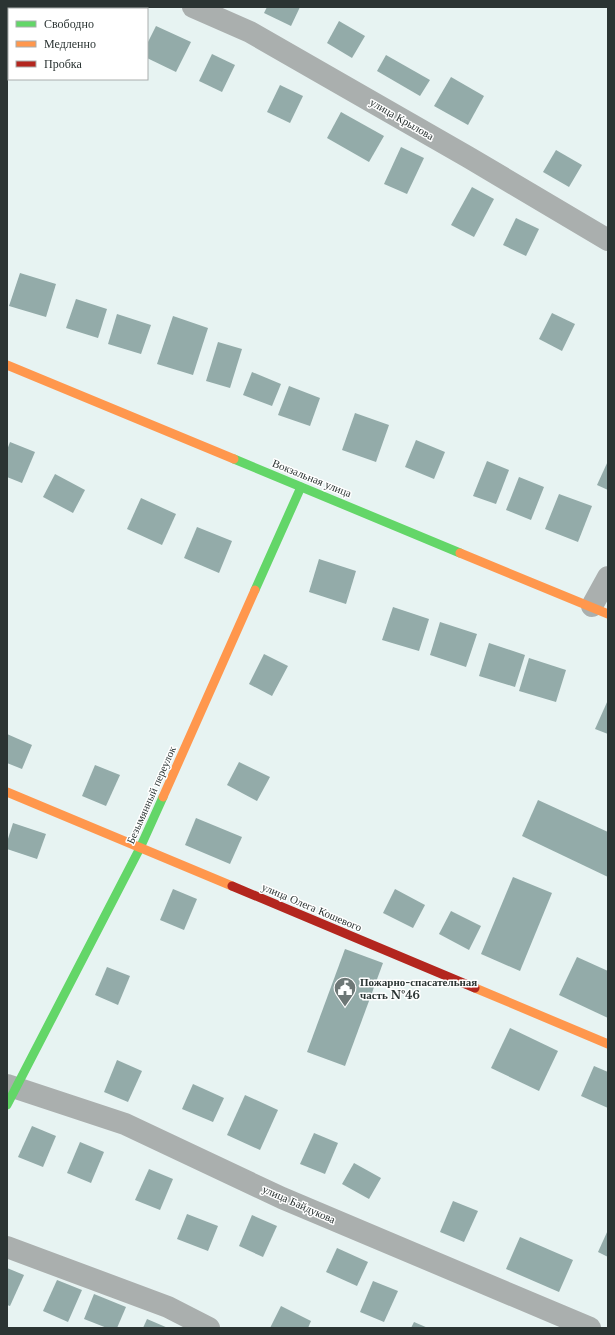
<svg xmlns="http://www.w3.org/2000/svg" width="615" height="1335" font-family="'Libre Baskerville',serif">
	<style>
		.building { fill: #93aba9 }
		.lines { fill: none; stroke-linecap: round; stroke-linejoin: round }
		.street { stroke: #aaafae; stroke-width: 22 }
		.fast { stroke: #63d668; stroke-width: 9 }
		.slow { stroke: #ff974d; stroke-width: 9 }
		.jam { stroke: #b3261e; stroke-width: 9 }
		.labels { text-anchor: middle; stroke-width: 3; stroke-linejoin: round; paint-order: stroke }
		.street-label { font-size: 11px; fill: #2b3433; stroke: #fff }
		.poi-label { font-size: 11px; font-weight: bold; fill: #2b3433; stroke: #fff; text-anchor: start }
	</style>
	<rect width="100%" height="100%" fill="#e7f3f2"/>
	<g class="building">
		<path d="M47,7H75L74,9H46Z"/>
		<path d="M111,7H125L130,9H110Z"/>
		<path d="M267,7H300L291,26L264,13Z"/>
		<path d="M339,21L365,36L352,58L327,43Z"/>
		<path d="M156,26L191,42L176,72L147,58V44Z"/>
		<path d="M212,54L235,65L222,92L199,81Z"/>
		<path d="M386,55L430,80L420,96L377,71Z"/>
		<path d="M451,77L484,96L468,125L434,106Z"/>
		<path d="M280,85L303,96L290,123L267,112Z"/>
		<path d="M341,112L384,136L369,162L327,138Z"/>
		<path d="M401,147L424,158L407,194L384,184Z"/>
		<path d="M556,150L582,165L569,187L543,172Z"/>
		<path d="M472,187L494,199L474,237L451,225Z"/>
		<path d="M516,218L539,229L526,256L503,245Z"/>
		<path d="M20,273L56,284L46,317L9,306Z"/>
		<path d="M76,299L107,309L98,338L66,328Z"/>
		<path d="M552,313L575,324L562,351L539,339Z"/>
		<path d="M117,314L151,325L141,354L108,344Z"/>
		<path d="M173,316L208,328L193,375L157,364Z"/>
		<path d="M218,342L242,349L230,388L206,381Z"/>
		<path d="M252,372L281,384L272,406L243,395Z"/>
		<path d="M289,386L320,398L310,426L278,415Z"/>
		<path d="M355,413L389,425L376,462L342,450Z"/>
		<path d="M416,440L445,452L434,479L405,467Z"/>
		<path d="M10,442L35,452L22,483L7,477V450Z"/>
		<path d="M487,461L509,470L496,504L473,496Z"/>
		<path d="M608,461V490L597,485Z"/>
		<path d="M55,474L85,490L73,513L43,497Z"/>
		<path d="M519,477L544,487L531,520L506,510Z"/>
		<path d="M559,494L592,506L578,542L545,529Z"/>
		<path d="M141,498L176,514L162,545L127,529Z"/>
		<path d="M197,527L232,541L219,573L184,558Z"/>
		<path d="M319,559L356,571L346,604L309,592Z"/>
		<path d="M393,607L429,619L419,651L382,640Z"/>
		<path d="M440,622L477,634L466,667L430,655Z"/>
		<path d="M489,643L525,655L515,687L479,676Z"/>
		<path d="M264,654L288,666L272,696L249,684Z"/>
		<path d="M529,658L566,670L556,702L519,691Z"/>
		<path d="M608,700V734L595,729Z"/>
		<path d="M7,734L32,745L22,769L7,763Z"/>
		<path d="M239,762L270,777L257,801L227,785Z"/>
		<path d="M95,765L120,775L106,806L82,796Z"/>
		<path d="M538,800L608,832V877L522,836Z"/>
		<path d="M196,818L242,837L230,864L185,845Z"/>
		<path d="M13,823L46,834L37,859L7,849V842Z"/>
		<path d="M513,877L552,893L520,971L481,954Z"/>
		<path d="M173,889L197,899L184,930L160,920Z"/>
		<path d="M395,889L425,905L413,928L383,913Z"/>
		<path d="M451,911L481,926L469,950L439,934Z"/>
		<path d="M345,949L383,963L345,1066L307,1052Z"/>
		<path d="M577,957L608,971V1018L559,995Z"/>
		<path d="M107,967L130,976L118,1005L95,995Z"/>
		<path d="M510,1028L558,1051L539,1091L491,1068Z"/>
		<path d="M117,1060L142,1071L128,1102L104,1092Z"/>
		<path d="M594,1066L608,1072V1108L581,1096Z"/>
		<path d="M193,1084L224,1098L213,1122L182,1109Z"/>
		<path d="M245,1095L278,1110L260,1150L227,1135Z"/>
		<path d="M32,1126L56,1136L43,1167L18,1157Z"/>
		<path d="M314,1133L338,1143L325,1174L300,1164Z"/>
		<path d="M80,1142L104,1152L91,1183L67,1173Z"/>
		<path d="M354,1163L381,1178L369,1199L342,1184Z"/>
		<path d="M149,1169L173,1179L160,1210L135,1200Z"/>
		<path d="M453,1201L478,1211L464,1242L440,1232Z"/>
		<path d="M187,1214L218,1226L208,1251L177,1239Z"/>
		<path d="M252,1215L277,1226L263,1257L239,1246Z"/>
		<path d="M608,1230V1257L598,1252Z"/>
		<path d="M520,1237L573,1260L559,1292L506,1269Z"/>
		<path d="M337,1248L368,1262L357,1286L326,1272Z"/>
		<path d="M7,1268L24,1275L10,1306L7,1305Z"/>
		<path d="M57,1280L82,1290L68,1322L43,1311Z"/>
		<path d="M373,1281L398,1291L384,1322L360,1312Z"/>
		<path d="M94,1294L126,1307L117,1328H107L84,1319Z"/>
		<path d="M281,1306L311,1321L308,1328H270Z"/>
		<path d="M147,1319L168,1328H143Z"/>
		<path d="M414,1322L428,1328H411Z"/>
	</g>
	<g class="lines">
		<g class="street">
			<path d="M193,7L250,32L468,157L608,240"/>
			<path d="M592,606L608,577"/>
			<path d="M7,1085L125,1124L282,1198L590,1328"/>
			<path d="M7,1247L168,1307L209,1328"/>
		</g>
		<g class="fast">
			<path d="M234,459L460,553"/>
			<path d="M255,590L301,487"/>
			<path d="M7,1105L140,848L163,797"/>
		</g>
		<g class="slow">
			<path d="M7,365L234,459"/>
			<path d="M460,553L608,614"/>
			<path d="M7,792L232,886"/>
			<path d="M163,797L255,590"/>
			<path d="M475,988L608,1044"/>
		</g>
		<path class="jam" d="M232,886L475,988"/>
	</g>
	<defs>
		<g id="civic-pin" transform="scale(1.15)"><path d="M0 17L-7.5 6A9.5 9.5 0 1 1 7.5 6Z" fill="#6d7776" stroke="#fff"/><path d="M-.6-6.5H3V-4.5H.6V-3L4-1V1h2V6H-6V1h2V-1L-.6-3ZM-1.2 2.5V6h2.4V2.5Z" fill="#fff"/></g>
	</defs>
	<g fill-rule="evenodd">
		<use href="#civic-pin" x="345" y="988"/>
	</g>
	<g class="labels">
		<g class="street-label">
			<text transform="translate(402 119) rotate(30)" y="4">улица Крылова</text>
			<text transform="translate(312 478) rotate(22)" y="4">Вокзальная улица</text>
			<text transform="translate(151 795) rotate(-66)" y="4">Безымянный переулок</text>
			<text transform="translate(312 907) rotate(23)" y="4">улица Олега Кошевого</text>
			<text transform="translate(299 1204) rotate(24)" y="4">улица Байдукова</text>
		</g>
		<g class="poi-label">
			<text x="360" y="986">Пожарно-спасательная<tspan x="360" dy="13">часть №46</tspan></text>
		</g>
	</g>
	<rect width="615" height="1335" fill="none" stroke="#2b3433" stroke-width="16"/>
	<rect x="8" y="8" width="140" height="72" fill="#ffffff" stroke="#aaaead"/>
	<rect x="16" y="21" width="20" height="6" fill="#63d668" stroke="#aaaead"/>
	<text x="44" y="28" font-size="12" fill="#2b3433">Свободно</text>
	<rect x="16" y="41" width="20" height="6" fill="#ff974d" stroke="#aaaead"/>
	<text x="44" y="48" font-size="12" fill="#2b3433">Медленно</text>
	<rect x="16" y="61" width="20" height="6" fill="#b3261e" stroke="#aaaead"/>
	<text x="44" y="68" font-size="12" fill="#2b3433">Пробка</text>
</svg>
